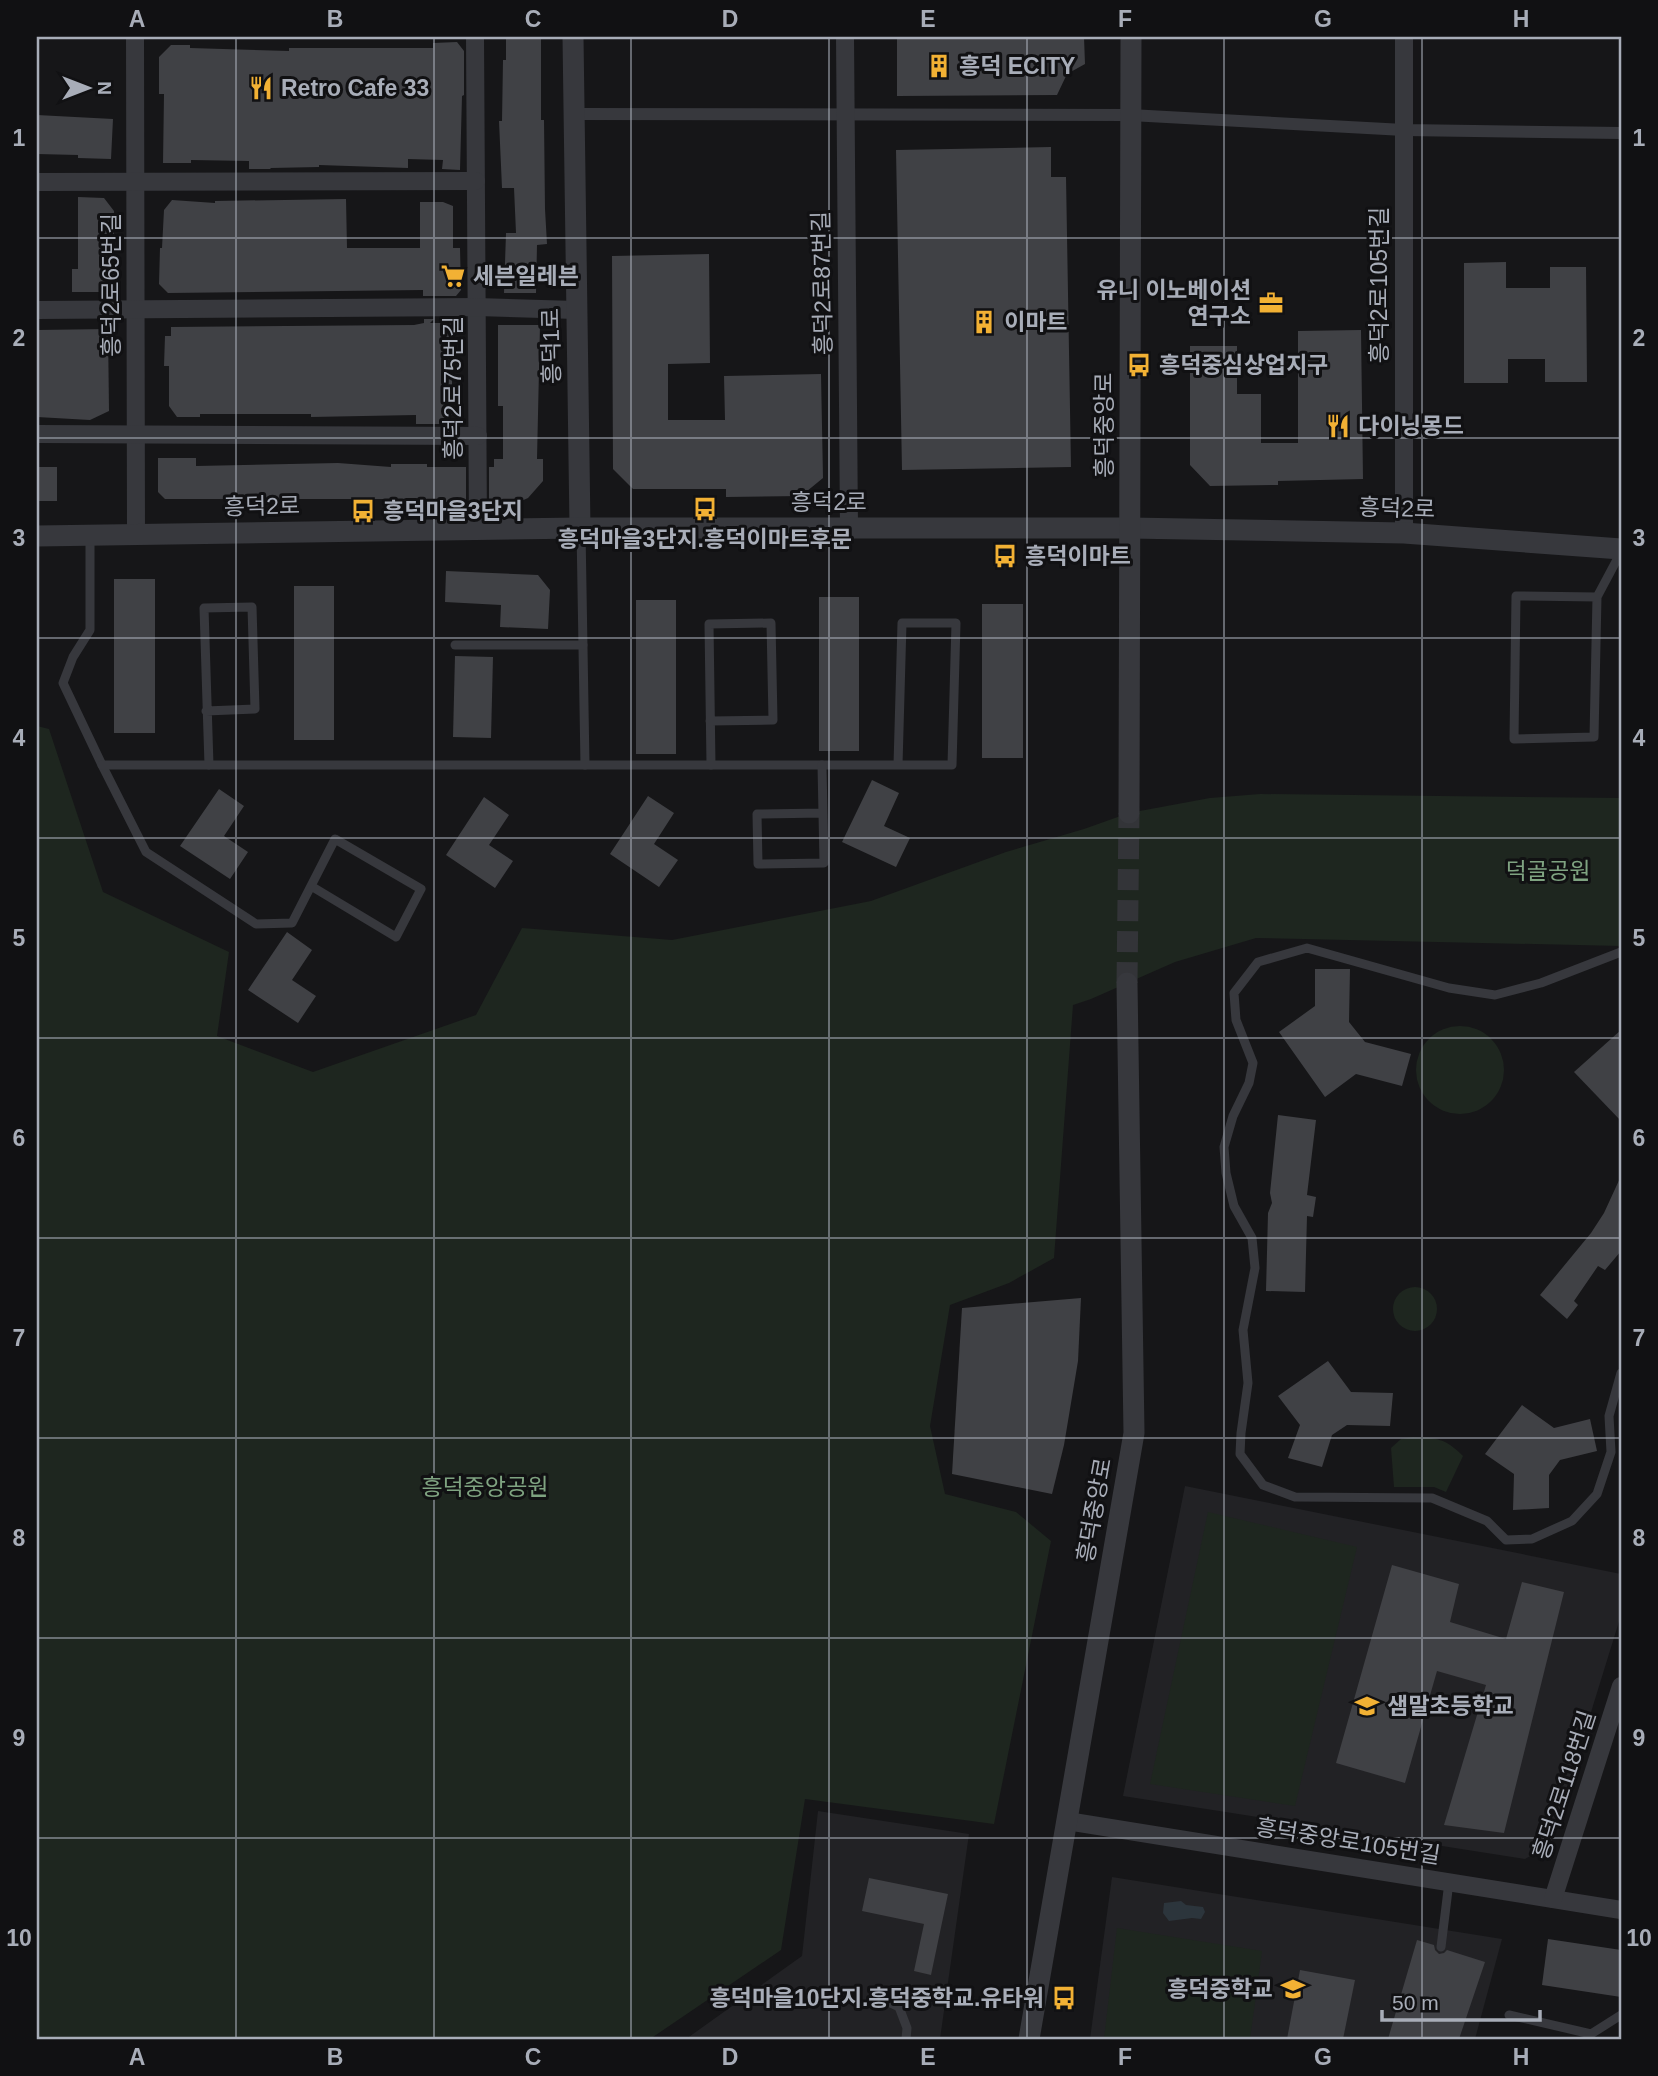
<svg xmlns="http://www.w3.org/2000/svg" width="1658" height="2076" font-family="Arial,'Noto Sans KR',sans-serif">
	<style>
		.built { fill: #222225 }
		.green { fill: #1e261f }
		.water { fill: #2c353c }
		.building { fill: #404145 }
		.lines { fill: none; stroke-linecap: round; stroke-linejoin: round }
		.tertiary-tunnel { stroke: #333438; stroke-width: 21; stroke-dasharray: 21 10; stroke-linecap: butt }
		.service { stroke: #37383d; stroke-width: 9 }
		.pedestrian { stroke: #37383d; stroke-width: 12 }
		.minor { stroke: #37383d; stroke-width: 18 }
		.tertiary { stroke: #37383d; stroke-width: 21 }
		.grid { fill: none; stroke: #a8adb8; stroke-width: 2; stroke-opacity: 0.55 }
		.labels { text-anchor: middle; stroke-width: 6; stroke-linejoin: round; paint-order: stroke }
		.poi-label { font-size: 23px; font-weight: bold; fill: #a8adb8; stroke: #111113; text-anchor: start }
		.street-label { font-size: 23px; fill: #a8adb8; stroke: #111113 }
		.park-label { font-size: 23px; fill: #7fa381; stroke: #111113 }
		.neatline { fill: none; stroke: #a8adb8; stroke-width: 2.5 }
		.grid-label { font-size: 23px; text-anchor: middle; font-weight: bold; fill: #a8adb8 }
	</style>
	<rect width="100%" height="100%" fill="#161618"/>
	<g class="built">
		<path d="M1185,1486L1621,1574V1615L1550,1845L1525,1859L1123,1796Z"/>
		<path d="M818,1811L969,1834L940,2039H686L802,1956Z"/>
		<path d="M1112,1877L1502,1939L1475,2039H1090Z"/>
	</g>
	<g class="green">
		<path d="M37,726L49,729L103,892L229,952L217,1036L313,1072L476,1015L522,928L672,940L871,901L1006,852L1084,829L1129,813L1210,798L1260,794L1621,798V946L1256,938L1175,962L1091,999L1073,1005L1054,1258L1009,1283L950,1305L930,1426L945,1494L1016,1512L1051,1541L994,1824L805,1799L781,1950L650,2039H37Z"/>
		<circle cx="1460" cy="1070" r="44"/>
		<circle cx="1415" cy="1309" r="22"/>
		<path d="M1413,1437C1437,1438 1445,1438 1463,1456L1446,1492L1434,1487H1394L1391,1448L1401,1439Z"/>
		<path d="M1208,1512L1357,1547L1295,1806L1150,1784Z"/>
		<path d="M1117,1928L1262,1951L1250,2039H1104Z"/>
	</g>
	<path class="water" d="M1181,1901L1186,1905L1203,1907L1205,1912L1201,1919L1192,1918L1169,1921L1163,1913L1164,1903Z"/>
	<g class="building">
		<path d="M506,37H541V120H544L545,209L547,244L537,245L536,293H504L506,233H516L514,188H502L499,121H502L503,60H506Z"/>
		<path d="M897,37H1084L1085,64L1067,74L1057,95L897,96Z"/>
		<path d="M457,42L464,51V95L462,96L460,170L442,169L443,160L408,159V168L319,165V167L271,168L270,169H249V161L191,160V163H163L164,94H159V57L171,45H190V48L289,51V48H433V43Z"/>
		<path d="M37,115L113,119L111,159L78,158V155L37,154Z"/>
		<path d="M1051,147V177H1066L1071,467L902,470L896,150Z"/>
		<path d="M78,197L104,198L114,211V240H110V272H114V292H72V269H78Z"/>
		<path d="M346,199L347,248H420V202H443L453,206V248H460L461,290L456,296H423V290L168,293L159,284L160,248H162L164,210L172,200L215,203V201Z"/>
		<path d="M709,254L710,363L668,364V420H725L724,376L821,374L823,478L801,496L726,497V489H633L613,469L612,256Z"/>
		<path d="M1506,262V288H1550V267H1586L1587,382H1545V359H1508V383H1464V263Z"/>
		<path d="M424,319H434L430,323H452V414L443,424H416V415L311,417V414H200V417H177L169,406V366H164L165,336H171V327L414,325L424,323Z"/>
		<path d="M498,325H540L537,459H543V481L528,498L519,502H489V467H494V459H503V406H498Z"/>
		<path d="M108,329L109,411L90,420L37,417V330Z"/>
		<path d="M1361,330L1363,479L1278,481V485L1210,486L1190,465V346H1237V394H1261V443H1298V331Z"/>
		<path d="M158,458H196V466L338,463L391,467V464H427V467H466V502H431V499H165L158,492Z"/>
		<rect x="37" y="467" width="20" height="34"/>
		<path d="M446,571L538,575L550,590L548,629L500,627L501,605L445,602Z"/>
		<rect x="114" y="579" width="41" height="154"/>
		<rect x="294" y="586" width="40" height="154"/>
		<rect x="819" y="597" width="40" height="154"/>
		<rect x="636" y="600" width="40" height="154"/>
		<rect x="982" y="604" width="41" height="154"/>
		<path d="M455,656L493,657L491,738L453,737Z"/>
		<path d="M872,780L899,793L884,826L910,838L896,867L842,842Z"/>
		<path d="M219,789L244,806L224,836L248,852L230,879L180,846Z"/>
		<path d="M648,796L674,813L654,844L678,860L659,887L610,854Z"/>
		<path d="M484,797L509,815L489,845L513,861L495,888L446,855Z"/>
		<path d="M287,932L312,950L292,980L316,996L298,1023L248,990Z"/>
		<path d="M1315,969H1350L1349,1022L1365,1042L1411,1054L1402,1086L1356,1074L1325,1097L1279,1032L1315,1006Z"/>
		<path d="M1621,1030V1121L1574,1072Z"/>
		<path d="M1278,1115L1316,1120L1307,1195L1316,1197L1313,1217L1307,1216L1305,1292L1266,1291L1268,1213L1272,1203L1270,1193Z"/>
		<path d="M1621,1176V1251L1605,1270L1598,1266L1574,1301L1578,1305L1567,1319L1540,1295L1591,1233L1604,1213Z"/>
		<path d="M1081,1298L1078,1361L1064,1445L1052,1494L952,1474L962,1308Z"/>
		<path d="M1328,1361L1351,1392L1393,1393L1390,1426L1347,1425L1332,1435L1322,1467L1288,1458L1300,1425L1278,1396Z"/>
		<path d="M1522,1405L1554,1428L1590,1419L1597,1451L1560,1460L1549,1475V1508L1513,1510L1514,1474L1485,1454Z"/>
		<path d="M1392,1565L1459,1584L1450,1622L1506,1639L1522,1582L1564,1592L1504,1833L1444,1825L1486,1685L1437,1671L1405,1783L1336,1763Z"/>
		<path d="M869,1878L948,1894L931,1975L914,1971L924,1924L862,1911Z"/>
		<path d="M1548,1939L1621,1950V1997L1542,1985Z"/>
		<path d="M1417,1940L1434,1945L1435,1950L1439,1954L1444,1953L1447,1950L1485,1962L1459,2039H1388Z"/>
		<path d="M1300,1970L1355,1980L1343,2039H1287Z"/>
	</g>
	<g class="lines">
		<path class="tertiary-tunnel" d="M1127,983L1129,813"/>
		<g class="service">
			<path d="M581,530L585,765"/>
			<path d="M90,537V630L73,657L63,683L102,765L146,852L256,924L292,923L335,839L421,889L396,937L311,886"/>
			<path d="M1597,597L1516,596L1514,739L1594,737L1597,597L1621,552"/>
			<path d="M455,645H583"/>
			<path d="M206,711L255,709L252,607L204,608L209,765"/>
			<path d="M710,721L773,720L771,623L709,624L711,765"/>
			<path d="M102,765H952L956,623H902L898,765"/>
			<path d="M822,765L824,863L758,864L757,814L823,813"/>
			<path d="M1621,952L1541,983L1495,995L1449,988L1307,948L1258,962L1234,993L1236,1020L1253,1063L1249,1083L1233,1116L1224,1147L1226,1173L1234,1206L1252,1238L1255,1268L1243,1330L1248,1383L1241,1433L1240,1454L1263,1485L1295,1497L1432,1498L1487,1521L1506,1540L1532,1539L1572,1521L1597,1494L1611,1452L1609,1416L1621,1373"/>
			<path d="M1441,1947L1449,1882"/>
			<path d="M886,2001L899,2007L907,2028L906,2039"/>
			<path d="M1509,2015L1591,2034L1621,2015"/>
		</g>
		<path class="pedestrian" d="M573,114L1130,115L1404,130L1621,133"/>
		<g class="minor">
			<path d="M135,37L136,534"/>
			<path d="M475,37L478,529"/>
			<path d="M845,37L849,528"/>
			<path d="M1404,37V533"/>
			<path d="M37,182L476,181"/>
			<path d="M37,310L477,307L576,310"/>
			<path d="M37,434L478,436"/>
			<path d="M1067,1821L1621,1910"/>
			<path d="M1553,1899L1621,1686"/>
		</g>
		<g class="tertiary">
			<path d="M573,37L580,528"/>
			<path d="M37,536L580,528H1130L1404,533L1621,549"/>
			<path d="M1129,813L1131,37"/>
			<path d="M1029,2039L1134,1433L1127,983"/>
		</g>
	</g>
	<path class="grid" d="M236,37V2039M434,37V2039M631,37V2039M829,37V2039M1027,37V2039M1224,37V2039M1422,37V2039M37,238H1621M37,438H1621M37,638H1621M37,838H1621M37,1038H1621M37,1238H1621M37,1438H1621M37,1638H1621M37,1838H1621"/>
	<defs>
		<g id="building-bare" transform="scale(1.89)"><path d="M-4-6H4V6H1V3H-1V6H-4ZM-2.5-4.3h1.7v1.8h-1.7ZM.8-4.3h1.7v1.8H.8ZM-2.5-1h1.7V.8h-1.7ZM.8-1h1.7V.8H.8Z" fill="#f2b134" stroke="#111113" stroke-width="2.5" paint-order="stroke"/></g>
		<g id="restaurant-bare" transform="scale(1.89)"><path d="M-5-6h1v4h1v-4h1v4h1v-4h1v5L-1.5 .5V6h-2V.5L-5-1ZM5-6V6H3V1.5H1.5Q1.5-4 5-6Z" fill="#f2b134" stroke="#111113" stroke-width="2.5" paint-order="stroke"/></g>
		<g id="supermarket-bare" transform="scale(1.89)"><path d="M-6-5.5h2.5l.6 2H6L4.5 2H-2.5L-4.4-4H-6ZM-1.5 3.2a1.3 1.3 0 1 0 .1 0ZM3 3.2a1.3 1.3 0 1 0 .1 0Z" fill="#f2b134" stroke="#111113" stroke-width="2.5" paint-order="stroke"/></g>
		<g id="office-bare" transform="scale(1.89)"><path d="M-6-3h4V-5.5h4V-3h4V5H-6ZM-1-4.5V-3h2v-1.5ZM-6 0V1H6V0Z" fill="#f2b134" stroke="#111113" stroke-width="2.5" paint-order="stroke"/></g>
		<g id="bus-bare" transform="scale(1.89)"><path d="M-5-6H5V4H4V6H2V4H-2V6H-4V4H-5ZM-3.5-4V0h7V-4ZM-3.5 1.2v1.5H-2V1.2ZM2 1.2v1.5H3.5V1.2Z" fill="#f2b134" stroke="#111113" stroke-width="2.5" paint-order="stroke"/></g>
		<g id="school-bare" transform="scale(1.89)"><path d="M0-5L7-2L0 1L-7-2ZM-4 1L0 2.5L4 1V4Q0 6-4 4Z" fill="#f2b134" stroke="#111113" stroke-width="2.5" paint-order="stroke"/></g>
	</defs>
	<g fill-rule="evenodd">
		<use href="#building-bare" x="939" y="66"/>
		<use href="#restaurant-bare" x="261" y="88"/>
		<use href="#supermarket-bare" x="453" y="276"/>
		<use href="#office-bare" x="1271" y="303"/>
		<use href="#building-bare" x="984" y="322"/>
		<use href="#bus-bare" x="1139" y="365"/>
		<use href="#restaurant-bare" x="1338" y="426"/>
		<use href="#bus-bare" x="705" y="509"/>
		<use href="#bus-bare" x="363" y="511"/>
		<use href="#bus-bare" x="1005" y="556"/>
		<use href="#school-bare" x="1367" y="1706"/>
		<use href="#school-bare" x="1293" y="1989"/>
		<use href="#bus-bare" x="1064" y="1998"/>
	</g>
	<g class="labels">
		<g class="poi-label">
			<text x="959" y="74">흥덕 ECITY</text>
			<text x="281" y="96">Retro Cafe 33</text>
			<text x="473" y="284">세븐일레븐</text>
			<text x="1251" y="298" text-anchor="end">유니 이노베이션<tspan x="1251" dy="26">연구소</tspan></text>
			<text x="1004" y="330">이마트</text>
			<text x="1159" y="373">흥덕중심상업지구</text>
			<text x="1358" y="434">다이닝몽드</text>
			<text x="383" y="519">흥덕마을3단지</text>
			<text x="705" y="547" text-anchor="middle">흥덕마을3단지.흥덕이마트후문</text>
			<text x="1025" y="564">흥덕이마트</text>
			<text x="1387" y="1714">샘말초등학교</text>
			<text x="1273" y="1997" text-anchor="end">흥덕중학교</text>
			<text x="1044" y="2006" text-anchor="end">흥덕마을10단지.흥덕중학교.유타워</text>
		</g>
		<g class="street-label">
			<text transform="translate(822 283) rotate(-91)" y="8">흥덕2로87번길</text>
			<text transform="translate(111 285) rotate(-90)" y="8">흥덕2로65번길</text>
			<text transform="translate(1379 285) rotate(-90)" y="8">흥덕2로105번길</text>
			<text transform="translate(551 346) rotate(-91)" y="8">흥덕1로</text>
			<text transform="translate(453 388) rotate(-90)" y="8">흥덕2로75번길</text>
			<text transform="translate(1104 425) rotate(-90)" y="8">흥덕중앙로</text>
			<text x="829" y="510">흥덕2로</text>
			<text transform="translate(262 506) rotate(-1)" y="8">흥덕2로</text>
			<text transform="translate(1397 508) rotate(2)" y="8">흥덕2로</text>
			<text transform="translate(1094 1510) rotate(-80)" y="8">흥덕중앙로</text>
			<text transform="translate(1564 1785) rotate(-72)" y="8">흥덕2로118번길</text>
			<text transform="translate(1348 1841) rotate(9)" y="8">흥덕중앙로105번길</text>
		</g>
		<g class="park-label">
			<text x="1548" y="879">덕골공원</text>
			<text x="485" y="1495">흥덕중앙공원</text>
		</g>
	</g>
	<rect width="1658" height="2076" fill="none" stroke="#111113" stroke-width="77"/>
	<g transform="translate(88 88) rotate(90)" stroke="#111113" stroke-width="5" paint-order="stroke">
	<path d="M0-5L12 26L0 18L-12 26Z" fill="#a8adb8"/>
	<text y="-10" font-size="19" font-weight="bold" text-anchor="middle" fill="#a8adb8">N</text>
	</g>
	<path d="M1382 2010v10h158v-10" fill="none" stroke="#a8adb8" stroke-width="3.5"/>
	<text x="1392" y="2010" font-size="21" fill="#a8adb8" stroke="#111113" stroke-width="5" paint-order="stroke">50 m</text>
	<rect x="38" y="38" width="1582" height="2000" class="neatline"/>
	<g class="grid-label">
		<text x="137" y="27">A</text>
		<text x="335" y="27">B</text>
		<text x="533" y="27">C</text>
		<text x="730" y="27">D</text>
		<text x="928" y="27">E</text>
		<text x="1125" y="27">F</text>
		<text x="1323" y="27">G</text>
		<text x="1521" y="27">H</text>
		<text x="19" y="146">1</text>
		<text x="1639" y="146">1</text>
		<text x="19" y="346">2</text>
		<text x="1639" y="346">2</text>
		<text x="19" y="546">3</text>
		<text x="1639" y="546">3</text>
		<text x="19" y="746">4</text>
		<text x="1639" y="746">4</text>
		<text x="19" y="946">5</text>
		<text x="1639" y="946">5</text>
		<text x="19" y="1146">6</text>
		<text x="1639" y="1146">6</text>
		<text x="19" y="1346">7</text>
		<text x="1639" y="1346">7</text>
		<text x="19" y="1546">8</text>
		<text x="1639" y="1546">8</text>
		<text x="19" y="1746">9</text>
		<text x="1639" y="1746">9</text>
		<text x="19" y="1946">10</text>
		<text x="1639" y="1946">10</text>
		<text x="137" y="2065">A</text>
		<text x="335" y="2065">B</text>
		<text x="533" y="2065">C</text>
		<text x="730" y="2065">D</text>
		<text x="928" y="2065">E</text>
		<text x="1125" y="2065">F</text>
		<text x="1323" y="2065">G</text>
		<text x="1521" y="2065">H</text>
	</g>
</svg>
